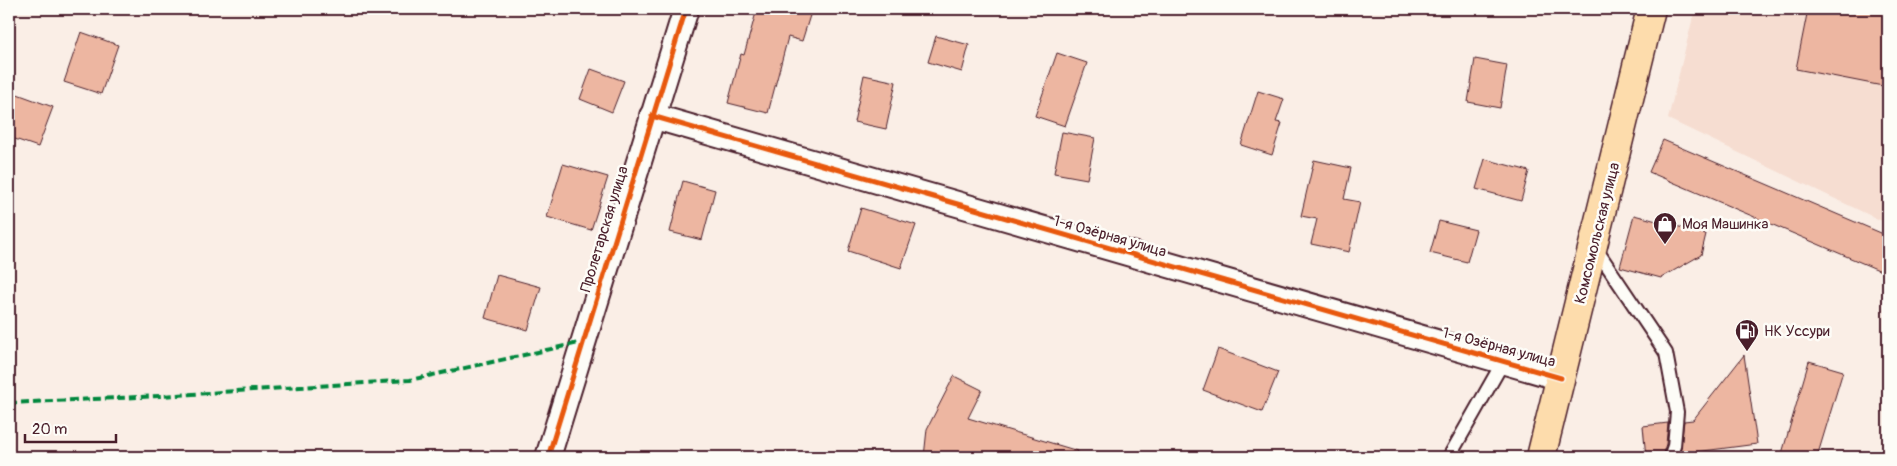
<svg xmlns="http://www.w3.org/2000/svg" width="1897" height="466" font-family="Pangolin,sans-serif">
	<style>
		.built { fill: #f6ddd1 }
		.building { fill: #edb6a1; stroke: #4a1f2b }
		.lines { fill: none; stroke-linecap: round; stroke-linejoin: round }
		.lane-casing { stroke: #4a1f2b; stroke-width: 16 }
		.street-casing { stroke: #4a1f2b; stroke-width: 28 }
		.primary-casing { stroke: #4a1f2b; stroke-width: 31 }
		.lane { stroke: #fdfcf7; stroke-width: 12 }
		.street { stroke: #fdfcf7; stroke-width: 24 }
		.primary { stroke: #fddcac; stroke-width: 28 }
		.quiet { stroke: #00873e; stroke-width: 4; stroke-dasharray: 8 4; stroke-linecap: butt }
		.cycleway-casing { stroke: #fdfcf7; stroke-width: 8 }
		.cycleway { stroke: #e8590c; stroke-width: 5 }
		.labels { text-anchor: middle; stroke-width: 5; stroke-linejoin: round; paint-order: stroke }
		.poi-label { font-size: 15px; fill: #4a1f2b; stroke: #fdfcf7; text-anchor: start }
		.street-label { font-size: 15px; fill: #4a1f2b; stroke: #fdfcf7 }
	</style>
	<rect width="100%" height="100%" fill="#faeee6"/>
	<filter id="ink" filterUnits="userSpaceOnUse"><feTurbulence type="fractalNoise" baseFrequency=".02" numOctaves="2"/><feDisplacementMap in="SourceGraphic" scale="10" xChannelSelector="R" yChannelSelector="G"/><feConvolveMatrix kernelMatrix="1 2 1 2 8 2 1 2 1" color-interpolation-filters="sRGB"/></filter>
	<g filter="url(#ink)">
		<path class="built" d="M1695,9H1888V224L1668,119Z"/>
		<g class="building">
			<path d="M757,9H812L802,41L788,37L768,113L728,103L741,54L744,55Z"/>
			<path d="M1808,9H1888V87L1796,69Z"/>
			<path d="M81,32L118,45L101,94L64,82Z"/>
			<path d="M936,36L969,45L962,72L928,62Z"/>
			<path d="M1057,53L1087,63L1065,126L1035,116Z"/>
			<path d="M1475,59L1507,65L1500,108L1468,102Z"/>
			<path d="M591,69L624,81L612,112L580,99Z"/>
			<path d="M864,75L896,82L886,129L854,122Z"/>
			<path d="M9,91L53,107L38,147L9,137Z"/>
			<path d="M1258,91L1284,99L1276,122L1282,123L1272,155L1241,145Z"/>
			<path d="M1062,132L1095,138L1087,179L1054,173Z"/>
			<path d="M1663,140L1888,236V274L1649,172Z"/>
			<path d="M1485,159L1529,171L1521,201L1476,189Z"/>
			<path d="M1314,160L1351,168L1344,199L1360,202L1349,252L1311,244L1317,219L1301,216Z"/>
			<path d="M563,164L608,177L591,230L547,217Z"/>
			<path d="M683,181L715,190L702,240L670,232Z"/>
			<path d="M861,208L916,225L901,268L848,251Z"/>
			<path d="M1634,215L1706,234L1701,255L1661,278L1620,267Z"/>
			<path d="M1439,221L1476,230L1467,262L1430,253Z"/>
			<path d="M497,275L541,287L528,330L485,318Z"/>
			<path d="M1218,349L1278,372L1262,412L1203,390Z"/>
			<path d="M1744,355L1757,444L1680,454L1684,421L1693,420Z"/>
			<path d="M1809,361L1843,371L1817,457H1781Z"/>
			<path d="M954,376L982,390L968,418L1078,451L1077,457H924L927,429Z"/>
			<path d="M1668,423L1666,444L1662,456L1646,457L1643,426Z"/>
		</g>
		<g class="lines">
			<g class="lane-casing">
				<g id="lane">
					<path d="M1594,246L1666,353L1677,412L1674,446L1670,457"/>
					<path d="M1449,457L1503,362"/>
				</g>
			</g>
			<g class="street-casing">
				<g id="street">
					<path d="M652,116L1561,378"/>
					<path d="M548,457L686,9"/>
				</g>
			</g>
			<g class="primary-casing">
				<path id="primary" d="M1541,457L1651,9"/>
			</g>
			<use href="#lane" class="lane"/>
			<use href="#street" class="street"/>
			<use href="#primary" class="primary"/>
			<path class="quiet" d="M9,403L160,396L410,380L583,342"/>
			<g class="cycleway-casing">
				<g id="cycleway">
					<path d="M652,116L1561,378"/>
					<path d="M548,457L686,9"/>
				</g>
			</g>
			<use href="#cycleway" class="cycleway"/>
		</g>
	</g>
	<defs>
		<g id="shop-pin" transform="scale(1.25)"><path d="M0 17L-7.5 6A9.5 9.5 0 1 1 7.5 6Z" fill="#4a1f2b" stroke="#fdfcf7"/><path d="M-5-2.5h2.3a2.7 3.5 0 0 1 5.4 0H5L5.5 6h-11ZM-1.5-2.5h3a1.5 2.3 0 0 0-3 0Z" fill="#fff"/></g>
		<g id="fuel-pin" transform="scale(1.25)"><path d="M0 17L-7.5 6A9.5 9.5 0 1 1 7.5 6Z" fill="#4a1f2b" stroke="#fdfcf7"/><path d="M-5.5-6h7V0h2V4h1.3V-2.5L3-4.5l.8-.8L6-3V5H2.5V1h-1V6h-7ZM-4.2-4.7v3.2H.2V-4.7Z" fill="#fff"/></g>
	</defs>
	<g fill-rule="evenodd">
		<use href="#shop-pin" x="1665" y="224"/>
		<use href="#fuel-pin" x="1747" y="331"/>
	</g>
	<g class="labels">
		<g class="poi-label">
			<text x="1682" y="229">Моя Машинка</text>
			<text x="1764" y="336">НК Уссури</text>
		</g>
		<g class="street-label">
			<text transform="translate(604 229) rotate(-73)" y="5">Пролетарская улица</text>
			<text transform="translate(1597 233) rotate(-76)" y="5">Комсомольская улица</text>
			<text transform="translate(1110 236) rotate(16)" y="5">1-я Озёрная улица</text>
			<text transform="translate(1499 347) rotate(15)" y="5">1-я Озёрная улица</text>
		</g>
	</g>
	<rect width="1897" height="466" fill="none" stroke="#fdfcf7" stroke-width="30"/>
	<rect x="15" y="15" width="1867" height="436" fill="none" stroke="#4a1f2b" stroke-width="2" filter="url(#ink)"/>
	<path d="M25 434v8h91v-8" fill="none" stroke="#4a1f2b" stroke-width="2.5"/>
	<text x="32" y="434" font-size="15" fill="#4a1f2b" stroke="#fdfcf7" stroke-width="4" paint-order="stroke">20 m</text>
</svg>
